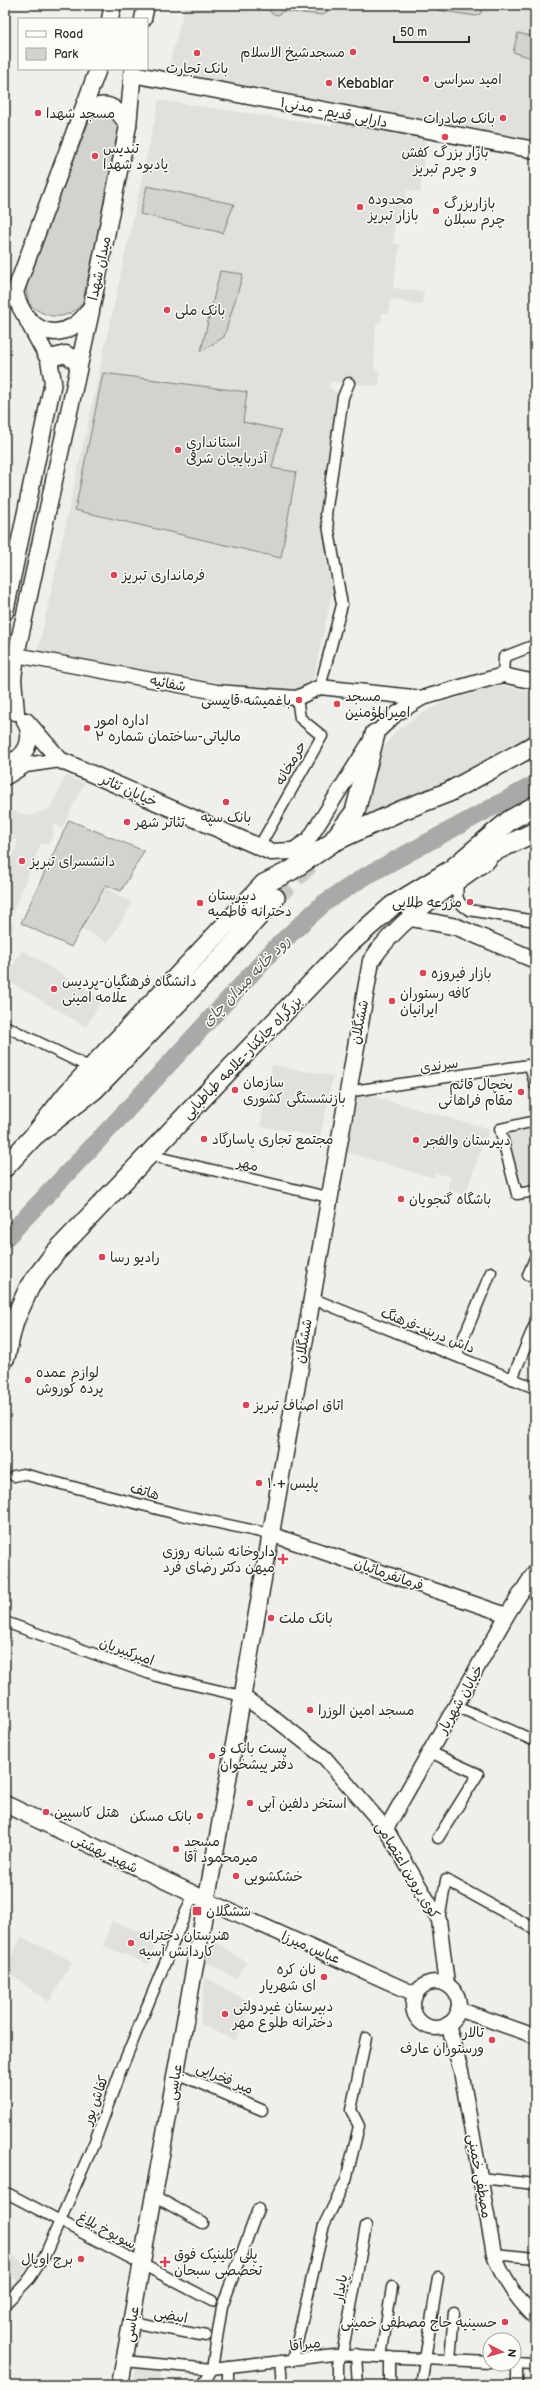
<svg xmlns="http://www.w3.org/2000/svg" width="540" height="2390" font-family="'Balsamiq Sans','Playpen Sans Arabic',sans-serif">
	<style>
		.built { fill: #e1e0dc }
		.green { fill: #d3d2cf; stroke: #7f7e7d }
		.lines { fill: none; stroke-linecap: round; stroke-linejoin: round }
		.river { stroke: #aaa9a7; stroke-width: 18 }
		.highway-tunnel { stroke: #c9c8c5; stroke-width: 19; stroke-dasharray: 19 10; stroke-linecap: butt }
		.street-casing { stroke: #2b2b2b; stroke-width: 13 }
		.secondary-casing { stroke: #2b2b2b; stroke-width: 17 }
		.primary-casing { stroke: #2b2b2b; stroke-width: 19 }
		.highway-casing { stroke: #2b2b2b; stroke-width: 22 }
		.street { stroke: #fdfcf7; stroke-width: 10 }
		.secondary { stroke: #fdfcf7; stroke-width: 14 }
		.primary { stroke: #fdfcf7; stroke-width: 16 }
		.highway { stroke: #fdfcf7; stroke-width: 19 }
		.poi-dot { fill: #d1495b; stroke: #fdfcf7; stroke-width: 1.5 }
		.labels { text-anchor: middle; stroke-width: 3; stroke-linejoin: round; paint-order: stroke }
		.poi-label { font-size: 14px; fill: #2b2b2b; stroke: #fdfcf7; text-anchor: start }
		.street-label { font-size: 14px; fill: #2b2b2b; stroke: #fdfcf7 }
		.water-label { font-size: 15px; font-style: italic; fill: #575756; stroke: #fdfcf7 }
	</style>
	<rect width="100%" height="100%" fill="#f0efeb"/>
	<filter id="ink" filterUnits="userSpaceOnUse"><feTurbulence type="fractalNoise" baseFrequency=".025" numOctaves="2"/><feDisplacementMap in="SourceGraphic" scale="8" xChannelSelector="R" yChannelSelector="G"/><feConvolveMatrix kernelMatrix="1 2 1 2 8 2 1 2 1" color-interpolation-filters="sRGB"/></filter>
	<g filter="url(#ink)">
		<g class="built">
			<path d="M185,5H535V146L428,126L420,193L407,190L403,221L395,222L393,243L400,245L393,288L424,291L422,305L391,299L389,314L382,313L381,323L376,322L374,370L380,371L379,386L330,382L329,387L339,396L320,517L332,593L312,684L292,693L37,655L159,100L332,126L337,107L167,73Z"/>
			<path d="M499,685L535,692V737L514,750L364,823L372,777L382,751L395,732L417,716L440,704Z"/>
			<path d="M66,776L84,783L62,829L56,824L52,828L54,833L48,845L41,843L9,922L14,926L11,936L6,938L8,944L5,951V876L18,841L5,835V811L11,810L30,816L50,808Z"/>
			<path d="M106,888L132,903L108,943L83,929Z"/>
			<path d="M22,950L103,999L86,1027L5,979Z"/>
			<path d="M272,1065L333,1076L320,1137L260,1126Z"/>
			<path d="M357,1092L489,1129L465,1195L447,1190L451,1177L435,1173L434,1178L345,1152Z"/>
			<path d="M535,1126V1186L518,1179L513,1164L509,1131Z"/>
			<path d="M112,1921L158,1939L149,1964L103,1946Z"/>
			<path d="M21,1937L72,1961L49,2002L5,1970Z"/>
			<path d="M213,1940L247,1963L236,1979L202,1960Z"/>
			<path d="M205,1977L253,2004L235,2041L200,2024Z"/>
			<path d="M5,2250L29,2266L18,2281L5,2272Z"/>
			<path d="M136,2364L162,2367L160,2383L134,2380Z"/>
		</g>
		<g class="green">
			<path d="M226,5H329L328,11L323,15L282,11L279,15L272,14L269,10Z"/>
			<path d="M433,5H483L481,13L476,16L437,10Z"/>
			<path d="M518,33L535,37V59L513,52Z"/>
			<path d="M104,111L115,115L122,126L82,304C64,322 47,319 29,304L26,289L30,273L91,116Z"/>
			<path d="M147,186L234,204L223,233L140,214Z"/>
			<path d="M220,271L243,274L224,337L201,351Z"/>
			<path d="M103,373L247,392L243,422L281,430L272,468L296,472L281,558L75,510Z"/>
			<path d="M69,820L144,851L121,891L106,885L71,947L21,923Z"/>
		</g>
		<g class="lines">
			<path class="river" d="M5,1239L126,1111L275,948L324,903L364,877L535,784"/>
			<path class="highway-tunnel" d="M275,898L311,863"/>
			<g class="street-casing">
				<g id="street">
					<path d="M503,675L504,657L535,645"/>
					<path d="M320,687L342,605L326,514L343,397L349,383"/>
					<path d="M259,847L322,736L300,718L297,698"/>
					<path d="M458,881C457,896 455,902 469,910L535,921"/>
					<path d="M5,1026L91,1068"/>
					<path d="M530,1065L535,1085"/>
					<path d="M346,1092L535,1064"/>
					<path d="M535,1121L500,1129L517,1194L535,1191"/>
					<path d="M161,1158L328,1197"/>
					<path d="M528,1275L535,1258"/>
					<path d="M311,1298L535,1388"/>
					<path d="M456,1356L491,1272"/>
					<path d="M512,1379L535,1324"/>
					<path d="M14,1476L23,1474L177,1514L270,1534"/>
					<path d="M5,1622L156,1676L242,1696"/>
					<path d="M456,1706L535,1741"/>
					<path d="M430,1752L478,1774L438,1838"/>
					<path d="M439,1920L446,1880L535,1929"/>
					<path d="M176,2073L262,2110"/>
					<path d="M480,2178L535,2184"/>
					<path d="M5,2192L212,2301"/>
					<path d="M154,2196L203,2223"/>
					<path d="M494,2254L535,2258"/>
					<path d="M5,2304L30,2278L45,2255L95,2141L120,2072L193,1895"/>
					<path d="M131,2322L206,2336"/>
					<path d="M338,2355V2385"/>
					<path d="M342,2355L366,2226"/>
					<path d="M356,2355L358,2385"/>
					<path d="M381,2357L392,2287"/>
					<path d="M293,2360L324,2225L346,2180L359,2126L351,2110L366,2038"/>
					<path d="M450,2360L454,2312"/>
					<path d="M124,2361L212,2369L334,2355L490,2362"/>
					<path d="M280,2361L282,2385"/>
					<path d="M514,2363L535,2364"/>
					<path d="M203,2385L212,2369L222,2307L258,2209"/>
					<path d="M228,2385V2367"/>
					<path d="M390,2385V2357"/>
					<path d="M421,2385L438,2277"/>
					<path d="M517,2385V2363"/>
				</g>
			</g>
			<g class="secondary-casing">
				<g id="secondary">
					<path d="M16,655L217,692L297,698L320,687L422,698"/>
					<path d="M5,778L26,765L60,760"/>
					<path d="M292,851L309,839L375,734L396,714L422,698L503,675L535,682"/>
					<path d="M270,1534L507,1615"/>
					<path d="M242,1696L277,1720L325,1758L386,1829L439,1920L447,1984"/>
					<path d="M386,1829L507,1615L535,1571"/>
					<path d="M206,1900L415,1994"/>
					<circle cx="436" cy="2005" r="23"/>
					<path d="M458,2009L535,2036"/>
					<path d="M448,2024L461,2071L494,2254C502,2278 517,2299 535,2317"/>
				</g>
			</g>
			<g class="primary-casing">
				<g id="primary">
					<path d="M110,19L113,5"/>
					<path d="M143,19L146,5"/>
					<path d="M98,69L15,292C26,337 67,347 92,306L128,126L133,69"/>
					<path d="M132,74L535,150"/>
					<path d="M83,113C105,99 116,105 128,126"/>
					<path d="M50,362L54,357L66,354L76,362L78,368"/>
					<path d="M5,612L53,382L49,360L28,321"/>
					<path d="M16,712L13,679L16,655L91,311"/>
					<path d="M26,721L60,760L271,852L292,851"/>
					<path d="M5,763C26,760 35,739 25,721"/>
					<path d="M411,918L457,927L535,960"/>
					<path d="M5,1804L206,1900"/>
					<path d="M120,2385L217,1842L371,961C398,919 447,889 488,860"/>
				</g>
			</g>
			<g class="highway-casing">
				<g id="highway">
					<path d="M333,841L355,812L375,734"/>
					<path d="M469,863L535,832"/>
					<path d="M34,1136L67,1094L264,884L292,870L333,842L400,811L449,792L535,745"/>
					<path d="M5,1167L34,1136L94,1090L220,959L275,898"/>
					<path d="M5,1357L14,1321L30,1286L55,1253L349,944L392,906L451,870L510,820L535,806"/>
				</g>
			</g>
			<use href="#street" class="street"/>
			<use href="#secondary" class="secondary"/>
			<use href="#primary" class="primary"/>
			<use href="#highway" class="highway"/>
		</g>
	</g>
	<g class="poi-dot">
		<circle cx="353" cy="52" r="4"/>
		<circle cx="197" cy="53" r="4"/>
		<circle cx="426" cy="79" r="4"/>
		<circle cx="329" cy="83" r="4"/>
		<circle cx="38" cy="113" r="4"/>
		<circle cx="503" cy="118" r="4"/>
		<circle cx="445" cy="137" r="4"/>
		<circle cx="95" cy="156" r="4"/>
		<circle cx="360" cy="207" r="4"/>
		<circle cx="436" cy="211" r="4"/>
		<circle cx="167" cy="310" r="4"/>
		<circle cx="178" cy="450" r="4"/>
		<circle cx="114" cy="575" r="4"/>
		<circle cx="299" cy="700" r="4"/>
		<circle cx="337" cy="704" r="4"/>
		<circle cx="87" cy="728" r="4"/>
		<circle cx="226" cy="802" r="4"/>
		<circle cx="127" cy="822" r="4"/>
		<circle cx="22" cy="861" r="4"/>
		<circle cx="470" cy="902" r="4"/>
		<circle cx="200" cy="903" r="4"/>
		<circle cx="423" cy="973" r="4"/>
		<circle cx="54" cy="989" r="4"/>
		<circle cx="392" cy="1001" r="4"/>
		<circle cx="235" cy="1090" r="4"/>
		<circle cx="521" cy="1092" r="4"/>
		<circle cx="204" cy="1139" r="4"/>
		<circle cx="416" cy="1140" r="4"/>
		<circle cx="401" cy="1199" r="4"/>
		<circle cx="102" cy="1257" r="4"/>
		<circle cx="28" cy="1380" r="4"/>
		<circle cx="246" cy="1405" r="4"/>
		<circle cx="259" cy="1483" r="4"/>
		<path d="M281 1553h4v4h4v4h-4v4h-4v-4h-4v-4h4z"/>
		<circle cx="271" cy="1618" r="4"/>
		<circle cx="310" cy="1710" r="4"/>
		<circle cx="212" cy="1756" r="4"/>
		<circle cx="250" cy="1803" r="4"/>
		<circle cx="46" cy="1812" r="4"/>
		<circle cx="200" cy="1816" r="4"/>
		<circle cx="176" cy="1849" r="4"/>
		<circle cx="236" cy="1876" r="4"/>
		<rect x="192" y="1906" width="10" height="10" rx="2"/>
		<circle cx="131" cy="1943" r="4"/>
		<circle cx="324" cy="1977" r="4"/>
		<circle cx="225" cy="2014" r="4"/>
		<circle cx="492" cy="2040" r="4"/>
		<circle cx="81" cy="2259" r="4"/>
		<path d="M163 2256h4v4h4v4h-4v4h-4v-4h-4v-4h4z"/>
		<circle cx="505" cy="2322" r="4"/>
	</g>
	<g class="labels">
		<g class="poi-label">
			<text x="345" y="57" text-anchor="end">مسجدشیخ الاسلام</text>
			<text x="197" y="73" text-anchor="middle">بانک تجارت</text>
			<text x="434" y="84">امید سراسی</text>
			<text x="337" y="88">Kebablar</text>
			<text x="46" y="118">مسجد شهدا</text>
			<text x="495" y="123" text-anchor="end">بانک صادرات</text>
			<text x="103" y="153">تندیس<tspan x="103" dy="16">یادبود شهدا</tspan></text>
			<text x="445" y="157" text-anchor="middle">بازار بزرگ کفش<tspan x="445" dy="16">و چرم تبریز</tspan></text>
			<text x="368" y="204">محدوده<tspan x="368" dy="16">بازار تبریز</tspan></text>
			<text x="444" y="208">بازاربزرگ<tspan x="444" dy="16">چرم سبلان</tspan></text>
			<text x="175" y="315">بانک ملی</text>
			<text x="186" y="447">استانداری<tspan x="186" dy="16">آذربایجان شرقی</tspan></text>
			<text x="122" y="580">فرمانداری تبریز</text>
			<text x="345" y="701">مسجد<tspan x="345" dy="16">امیرالمؤمنین</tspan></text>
			<text x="291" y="705" text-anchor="end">باغمیشه قاپیسی</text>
			<text x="95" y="725">اداره امور<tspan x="95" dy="16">مالیاتی-ساختمان شماره ۲</tspan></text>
			<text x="226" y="822" text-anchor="middle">بانک سپه</text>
			<text x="135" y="827">تئاتر شهر</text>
			<text x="30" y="866">دانشسرای تبریز</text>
			<text x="208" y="900">دبیرستان<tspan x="208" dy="16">دخترانه فاطمیه</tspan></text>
			<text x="462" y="907" text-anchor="end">مزرعه طلایی</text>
			<text x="431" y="978">بازار فیروزه</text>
			<text x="62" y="986">دانشگاه فرهنگیان-پردیس<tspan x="62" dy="16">علامه امینی</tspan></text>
			<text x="400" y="998">کافه رستوران<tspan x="400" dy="16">ایرانیان</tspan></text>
			<text x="243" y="1087">سازمان<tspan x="243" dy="16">بازنشستگی کشوری</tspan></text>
			<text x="513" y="1089" text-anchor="end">یخچال قائم<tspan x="513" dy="16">مقام فراهانی</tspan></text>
			<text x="212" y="1144">مجتمع تجاری پاسارگاد</text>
			<text x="424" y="1145">دبیرستان والفجر</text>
			<text x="409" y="1204">باشگاه گنجویان</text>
			<text x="110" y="1262">رادیو رسا</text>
			<text x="36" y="1377">لوازم عمده<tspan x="36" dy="16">پرده کوروش</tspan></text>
			<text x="254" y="1410">اتاق اصناف تبریز</text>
			<text x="267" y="1488">پلیس +۱۰</text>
			<text x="275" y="1556" text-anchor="end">داروخانه شبانه روزی<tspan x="275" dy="16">میهن دکتر رضای فرد</tspan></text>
			<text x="279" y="1623">بانک ملت</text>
			<text x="318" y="1715">مسجد امین الوزرا</text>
			<text x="220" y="1753">پست بانک و<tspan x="220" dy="16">دفتر پیشخوان</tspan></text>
			<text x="258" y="1808">استخر دلفین آبی</text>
			<text x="54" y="1817">هتل کاسپین</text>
			<text x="192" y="1821" text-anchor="end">بانک مسکن</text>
			<text x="184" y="1846">مسجد<tspan x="184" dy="16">میرمحمود آقا</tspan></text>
			<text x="244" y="1881">خشکشویی</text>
			<text x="206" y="1916">ششگلان</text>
			<text x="139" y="1940">هنرستان دخترانه<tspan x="139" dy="16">کاردانش آسیه</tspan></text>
			<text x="316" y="1974" text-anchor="end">نان کره<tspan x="316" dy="16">ای شهریار</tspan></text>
			<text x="233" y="2011">دبیرستان غیردولتی<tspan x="233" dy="16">دخترانه طلوع مهر</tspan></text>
			<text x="484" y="2037" text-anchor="end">تالار<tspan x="484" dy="16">ورستوران عارف</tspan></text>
			<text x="174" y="2259">پلی کلینیک فوق<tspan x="174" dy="16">تخصصی سبحان</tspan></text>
			<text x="73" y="2264" text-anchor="end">برج اوپال</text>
			<text x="497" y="2327" text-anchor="end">حسینیه حاج مصطفی خمینی</text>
		</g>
		<g class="street-label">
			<text transform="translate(334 112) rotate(11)" y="5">دارایی قدیم - مدنی۱</text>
			<text transform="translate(99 268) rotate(-78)" y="5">میدان شهدا</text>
			<text transform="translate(168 683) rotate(11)" y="5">شفائیه</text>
			<text transform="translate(290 763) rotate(-60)" y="5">حرمخانه</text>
			<text transform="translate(129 790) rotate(24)" y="5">خیابان تئاتر</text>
			<text transform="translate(359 1022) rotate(-79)" y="5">ششگلان</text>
			<text transform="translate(242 1057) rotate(-46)" y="5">بزرگراه چایکنار-علامه طباطبایی</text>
			<text transform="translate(439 1065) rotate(-8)" y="5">سرندی</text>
			<text transform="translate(248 1164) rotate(13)" y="5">مهر</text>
			<text transform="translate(428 1330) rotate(22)" y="5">داش دربند-فرهنگ</text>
			<text transform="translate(303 1341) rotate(-80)" y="5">ششگلان</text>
			<text transform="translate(145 1491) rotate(16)" y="5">هاتف</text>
			<text transform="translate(389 1574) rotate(19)" y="5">فرمانفرمائیان</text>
			<text transform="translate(127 1651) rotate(20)" y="5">امیرکبیریان</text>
			<text transform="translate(460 1699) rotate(-60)" y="5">خیابان شهریار</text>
			<text transform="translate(105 1853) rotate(26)" y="5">شهید بهشتى</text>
			<text transform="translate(408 1870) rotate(59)" y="5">کوی پروین اعتصامی</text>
			<text transform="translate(311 1947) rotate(23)" y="5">عباس میرزا</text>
			<text transform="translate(225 2078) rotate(23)" y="5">میر فخرایی</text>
			<text transform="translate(174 2082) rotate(-80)" y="5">عباسى</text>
			<text transform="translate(95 2100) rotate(-70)" y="5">کفاش پور</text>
			<text transform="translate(480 2176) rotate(80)" y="5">مصطفی خمینی</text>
			<text transform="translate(107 2230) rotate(28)" y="5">سویوخ بلاغ</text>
			<text transform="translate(340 2288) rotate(-80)" y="5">پایدار</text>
			<text transform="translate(171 2315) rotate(11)" y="5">ابیضی</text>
			<text transform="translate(131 2324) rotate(-80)" y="5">عباسی</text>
			<text transform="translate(305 2344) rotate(-7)" y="5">میرآقا</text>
		</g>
		<g class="water-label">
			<text transform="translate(246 981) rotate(-46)" y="5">رود خانه میدان چای</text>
		</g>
	</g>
	<rect width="540" height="2390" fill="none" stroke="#fdfcf7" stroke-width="20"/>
	<rect x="10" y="10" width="520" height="2370" fill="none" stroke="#2b2b2b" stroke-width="1.5" filter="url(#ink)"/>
	<rect x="18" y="18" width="130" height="52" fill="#fdfcf7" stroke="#a9a8a5"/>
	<rect x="26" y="31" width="20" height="6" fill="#fdfcf7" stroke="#a9a8a5"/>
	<text x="54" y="38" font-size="12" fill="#2b2b2b">Road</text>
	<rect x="26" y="48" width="20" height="12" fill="#d3d2cf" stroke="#a9a8a5"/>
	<text x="54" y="58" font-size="12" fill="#2b2b2b">Park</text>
	<g transform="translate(502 2352) rotate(96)"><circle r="19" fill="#fdfcf7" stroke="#a9a8a5"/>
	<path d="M0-3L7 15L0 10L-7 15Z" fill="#d1495b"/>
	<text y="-6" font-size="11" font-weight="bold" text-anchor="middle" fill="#2b2b2b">N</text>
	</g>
	<path d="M394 36v6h75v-6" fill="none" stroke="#2b2b2b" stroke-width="2"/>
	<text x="400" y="36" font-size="12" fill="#2b2b2b" stroke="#fdfcf7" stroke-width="3" paint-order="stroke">50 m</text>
</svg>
